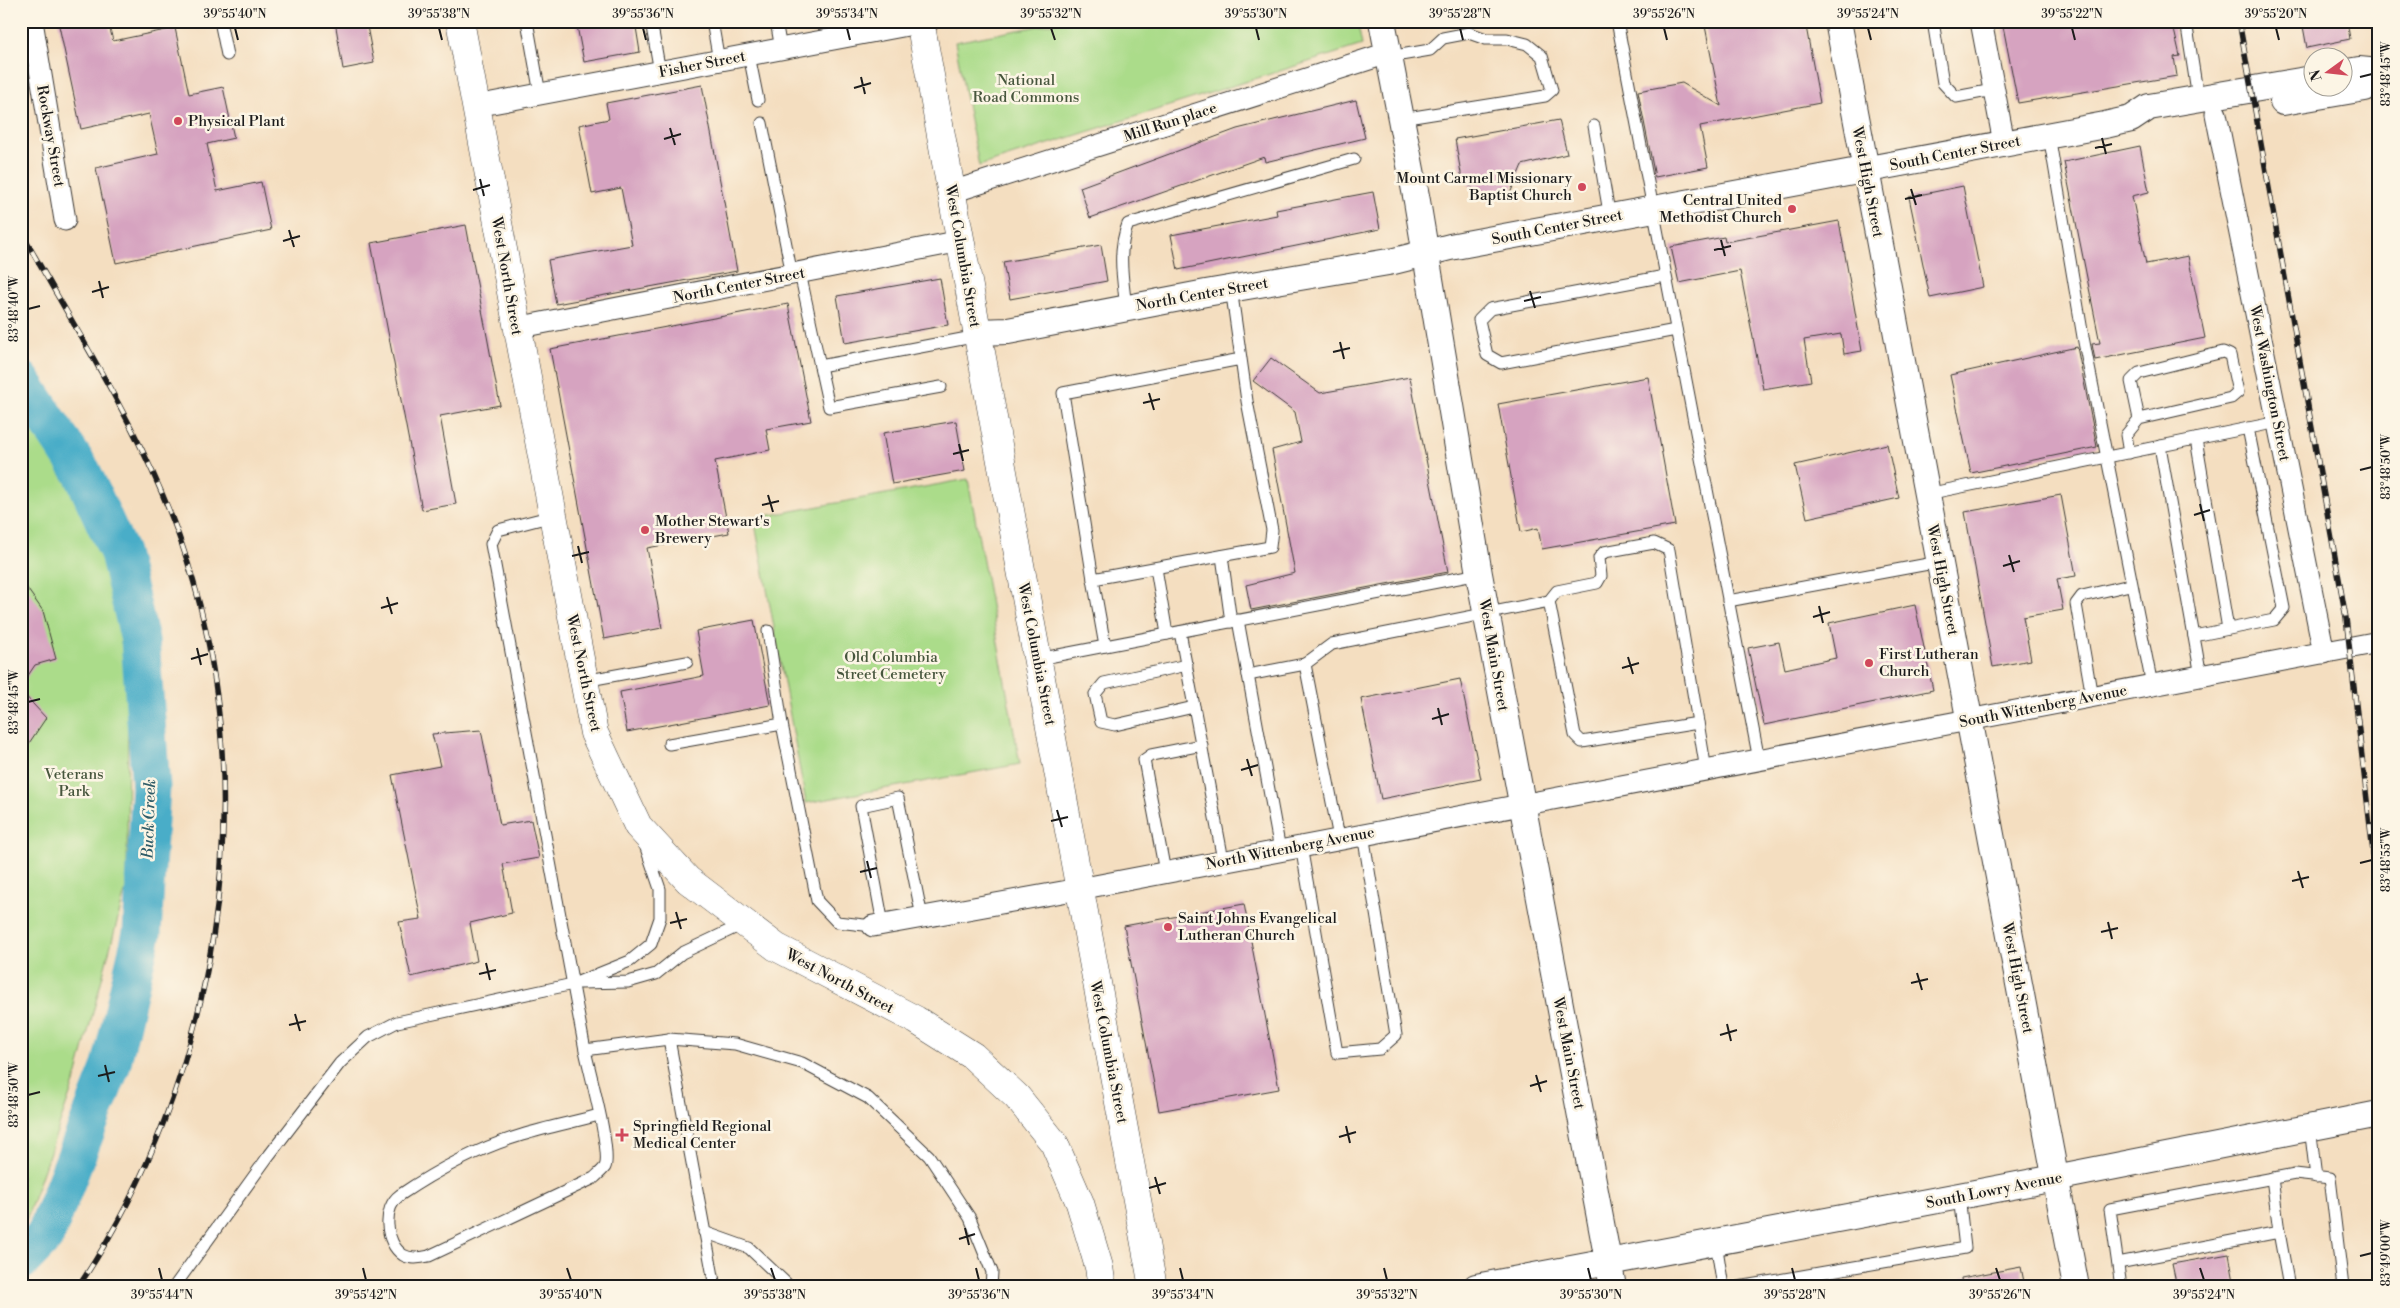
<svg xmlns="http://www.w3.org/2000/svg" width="2400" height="1308" font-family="'Libre Bodoni',serif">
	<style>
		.green { fill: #abdc8a; stroke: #647c53 }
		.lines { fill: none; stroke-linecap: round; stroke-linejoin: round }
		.river { stroke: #49adc8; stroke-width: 39 }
		.building { fill: #d6a3c0 }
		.service-casing { stroke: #3c3935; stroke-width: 13 }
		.minor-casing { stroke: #3c3935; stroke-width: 23 }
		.tertiary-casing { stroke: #3c3935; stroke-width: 28 }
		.primary-casing { stroke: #3c3935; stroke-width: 29 }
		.service { stroke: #fff; stroke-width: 11 }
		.minor { stroke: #fff; stroke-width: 21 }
		.tertiary { stroke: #fff; stroke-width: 26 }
		.primary { stroke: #fff; stroke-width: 28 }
		.rail-casing { stroke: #1c1c1c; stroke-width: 5.5 }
		.rail { stroke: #fcf5e5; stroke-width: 4; stroke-dasharray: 11; stroke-linecap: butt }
		.ticks { fill: none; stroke: #1c1c1c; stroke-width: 2 }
		.poi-dot { fill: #d1495b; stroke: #fcf5e5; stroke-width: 2 }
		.labels { text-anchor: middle; stroke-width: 5; stroke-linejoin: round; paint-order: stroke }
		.street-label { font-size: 15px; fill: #1c1c1c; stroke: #fcf5e5 }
		.park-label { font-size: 15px; fill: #47563d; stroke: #fcf5e5 }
		.poi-label { font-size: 15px; fill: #1c1c1c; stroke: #fcf5e5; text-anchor: start }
		.water-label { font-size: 16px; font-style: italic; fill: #305d69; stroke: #fcf5e5 }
		.neatline { fill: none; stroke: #1c1c1c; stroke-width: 2 }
		.ticks-label { font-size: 12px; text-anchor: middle; fill: #1c1c1c }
	</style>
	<rect width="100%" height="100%" fill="#fcf5e5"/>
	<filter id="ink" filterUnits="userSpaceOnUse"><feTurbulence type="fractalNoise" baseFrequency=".02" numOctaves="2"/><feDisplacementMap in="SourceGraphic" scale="10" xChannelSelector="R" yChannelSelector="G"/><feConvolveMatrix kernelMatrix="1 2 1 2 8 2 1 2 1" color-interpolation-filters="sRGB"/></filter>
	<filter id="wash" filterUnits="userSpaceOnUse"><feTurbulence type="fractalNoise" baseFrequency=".0096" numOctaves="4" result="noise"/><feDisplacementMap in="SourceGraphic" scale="20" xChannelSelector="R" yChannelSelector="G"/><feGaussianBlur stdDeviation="1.12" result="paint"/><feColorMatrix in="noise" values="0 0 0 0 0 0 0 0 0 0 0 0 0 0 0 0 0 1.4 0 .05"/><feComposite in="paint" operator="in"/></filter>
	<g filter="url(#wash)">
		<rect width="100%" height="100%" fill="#f4dec0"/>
		<g class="green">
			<path d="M1065,21H1357L1362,45L979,166L955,42Z"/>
			<path d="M21,410L74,495L109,574L128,681L127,884L76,1077L21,1235Z"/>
			<path d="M968,479L1020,764L806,803L754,518Z"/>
		</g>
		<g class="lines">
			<path class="river" d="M21,380L82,472L119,553L140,640L151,787L142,933L111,1066L45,1236L21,1261"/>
		</g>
		<g id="blocks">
			<g class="building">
				<path d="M58,21H108L113,41L175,28L189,94L223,87L234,138L207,144L217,191L261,182L271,230L116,263L96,168L158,154L149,114L81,129Z"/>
				<path d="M335,21H366L374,63L343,69Z"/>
				<path d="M576,21H635L640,52L584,62Z"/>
				<path d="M1704,21H1805L1820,103L1700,126L1708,167L1655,177L1638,91L1682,83L1721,106Z"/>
				<path d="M2002,21H2172L2180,56L2174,57L2177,76L2018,103Z"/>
				<path d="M2302,21H2347L2350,39L2307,48Z"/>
				<path d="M702,85L737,271L556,304L548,260L632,245L621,188L592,194L579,125L609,119L606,103Z"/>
				<path d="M1356,100L1365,138L1265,162L1264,157L1090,218L1080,187L1237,129Z"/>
				<path d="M1559,120L1567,154L1522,165L1509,196L1487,200L1462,179L1455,139Z"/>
				<path d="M2140,146L2149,192L2132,196L2146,264L2188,256L2205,338L2095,360L2092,344L2100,343L2064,162Z"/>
				<path d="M1963,186L1983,287L1930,298L1909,197Z"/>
				<path d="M1373,192L1380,229L1178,270L1171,235L1277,215L1276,210Z"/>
				<path d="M1839,221L1862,351L1844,354L1841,334L1804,340L1811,381L1763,389L1740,271L1679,283L1671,247L1724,237L1725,242Z"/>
				<path d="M466,225L500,405L440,416L456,504L422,510L371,243Z"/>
				<path d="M1101,245L1107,281L1010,299L1003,262Z"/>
				<path d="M940,278L948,325L845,343L837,296Z"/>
				<path d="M788,304L811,421L766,429L770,450L715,461L729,533L647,548L662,628L604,639L550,349Z"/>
				<path d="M2077,347L2097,447L1971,473L1950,375Z"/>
				<path d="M1271,358L1320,393L1410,377L1448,572L1251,610L1246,585L1295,573L1272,450L1301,442L1295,412L1253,381Z"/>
				<path d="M1648,377L1675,525L1542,549L1538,528L1521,532L1498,404Z"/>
				<path d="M956,421L965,471L892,484L883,433Z"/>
				<path d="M1887,444L1899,498L1807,518L1795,465Z"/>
				<path d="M2061,495L2076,576L2057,579L2063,610L2023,617L2031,660L1993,667L1965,512Z"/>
				<path d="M21,580L43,611L56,659L35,665L21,686Z"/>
				<path d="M1915,605L1933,690L1764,725L1748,648L1779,642L1785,669L1836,658L1829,623Z"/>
				<path d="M754,620L770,705L627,732L620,692L704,676L696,631Z"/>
				<path d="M1460,679L1481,779L1381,799L1361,699Z"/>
				<path d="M21,691L46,718L21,755Z"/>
				<path d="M481,730L500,825L531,820L539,858L503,864L512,913L470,923L477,961L411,977L399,922L421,919L392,775L440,766L432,734Z"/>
				<path d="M1244,904L1279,1089L1159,1111L1124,926Z"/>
				<path d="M2229,1254L2235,1287H2177L2172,1264Z"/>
				<path d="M2021,1267L2025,1287H1962L1961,1278Z"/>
			</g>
		</g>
	</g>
	<g filter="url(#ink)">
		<use href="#blocks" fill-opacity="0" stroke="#3c3935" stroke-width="1"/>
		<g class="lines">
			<g class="service-casing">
				<g id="service">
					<path d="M220,21L227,55"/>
					<path d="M527,21L540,94"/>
					<path d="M651,21L660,72"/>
					<path d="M712,21L719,61"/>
					<path d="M776,21L781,49"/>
					<path d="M1617,21L1759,760"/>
					<path d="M1933,21L1943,83L1956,97L1993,90"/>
					<path d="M2186,21L2198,98"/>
					<path d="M2376,21L2379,38"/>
					<path d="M749,55L758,100"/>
					<path d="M1389,57L1430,50L1443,38L1469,33L1486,39H1507L1527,44L1542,56L1552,90L1545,96L1401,119"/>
					<path d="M762,123L792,275"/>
					<path d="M1594,126L1610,218"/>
					<path d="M2049,135L2083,337L2152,685"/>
					<path d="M800,273L820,366"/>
					<path d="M1665,276L1490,309L1479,320L1487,355L1501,363L1676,330"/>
					<path d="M1231,288L1247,401L1272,530L1270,547L1093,579L1063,393L1241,359"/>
					<path d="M1126,308C1123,280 1117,251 1128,224L1354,159"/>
					<path d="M941,387L829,407L820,366L978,336"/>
					<path d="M2196,439L2228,629"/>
					<path d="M2160,446L2201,676"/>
					<path d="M2129,453L2126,435L2139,419L2231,398L2238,392L2230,355L2223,352L2139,373L2131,381L2139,419"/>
					<path d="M1927,494L2278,422"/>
					<path d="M553,516L498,530L491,544L585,1050C589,1070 612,1152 605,1167C602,1171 597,1175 594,1178L429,1256C421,1258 411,1260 403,1255C385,1243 382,1208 400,1195C437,1170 479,1148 522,1135C547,1127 574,1122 599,1115"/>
					<path d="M1222,556L1231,622"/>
					<path d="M1156,568L1167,634"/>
					<path d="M1093,579L1105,646"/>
					<path d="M1549,601L1575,735L1582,742L1698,723"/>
					<path d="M1728,601L1939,562"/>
					<path d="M1238,620L1280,850"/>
					<path d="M768,631L782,724"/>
					<path d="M1180,632L1223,860"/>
					<path d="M2194,636L2274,620L2284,608L2248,428"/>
					<path d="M1038,659L1479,574"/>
					<path d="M1187,665L1104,683L1095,694L1101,722L1115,725L1194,707"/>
					<path d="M1248,675L1305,664"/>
					<path d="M584,681L687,662"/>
					<path d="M2092,697L2076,604L2082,596L2130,585"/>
					<path d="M669,744L782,724L817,901L837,922L873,926"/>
					<path d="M1339,838L1305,664L1332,644L1549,601L1557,591L1597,583L1601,576L1599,558L1604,552L1654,543L1669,550L1706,770"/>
					<path d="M1301,846L1337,1053L1380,1049L1396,1035L1363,834"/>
					<path d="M1165,872L1144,760L1151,755L1202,745"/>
					<path d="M883,924L861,806L898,798L922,917"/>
					<path d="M580,983L628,982L656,974L682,953L743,924"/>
					<path d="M669,1039L715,1287"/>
					<path d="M585,1050L669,1039L735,1044L802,1063L868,1098L929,1156L970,1218L992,1272L991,1287"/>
					<path d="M2310,1127L2316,1177"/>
					<path d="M2272,1178L2279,1232"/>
					<path d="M704,1232L749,1248L786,1283L787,1287"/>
					<path d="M1716,1242L1723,1287"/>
					<path d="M2118,1263L2279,1232L2289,1287"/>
					<path d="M174,1287L267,1158L340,1063L368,1037L397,1022L573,984L630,961L651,944L660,918V889L645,845"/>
					<path d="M1738,1287L1965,1248L1959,1196"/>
					<path d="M2121,1287L2110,1209L2295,1174L2330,1178L2343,1287"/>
				</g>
			</g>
			<g class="minor-casing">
				<g id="minor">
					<path d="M32,21L65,220"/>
					<path d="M1981,21L2004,143"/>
					<path d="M476,106L929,21"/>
					<path d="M2216,114L2324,653"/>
					<path d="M952,192L1388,53"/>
					<path d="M516,328L961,241"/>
					<path d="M873,926L1079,889L2379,642"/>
				</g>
			</g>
			<g class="tertiary-casing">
				<g id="tertiary">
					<path d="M1382,21L1417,201L1479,574L1613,1287"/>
					<path d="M1838,21L2076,1287"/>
					<path d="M2342,73L2359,70L2379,72"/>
					<path d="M2283,102L2365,88L2379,78"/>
					<path d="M977,332L1008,331L1206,293L1394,261L1450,247L2105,125L2131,119L2149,107L2312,79"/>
					<path d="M1476,1287L2055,1178L2379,1114"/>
				</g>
			</g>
			<g class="primary-casing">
				<g id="primary">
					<path d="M460,21L594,733L638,826L688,880L776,947L916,1020L973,1056L1017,1097L1054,1143L1080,1203L1099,1267L1102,1287"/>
					<path d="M920,21L1153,1287"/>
				</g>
			</g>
			<use href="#service" class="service"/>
			<use href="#minor" class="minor"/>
			<use href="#tertiary" class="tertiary"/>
			<use href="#primary" class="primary"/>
			<g class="rail-casing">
				<g id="rail">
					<path d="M2239,21L2346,618L2379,904"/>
					<path d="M21,232C81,339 150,444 187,560C263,797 217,1082 78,1287"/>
				</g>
			</g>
			<use href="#rail" class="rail"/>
		</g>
	</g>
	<path class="ticks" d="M235,28L238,40M439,28L442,40M643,28L646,40M847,28L850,40M1051,28L1055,40M1256,28L1259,40M1460,28L1463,40M1664,28L1667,40M1868,28L1871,40M2072,28L2075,40M2276,28L2279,40M861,77L865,94M2360,77L2372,74M854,88L871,83M670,128L675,145M2102,138L2106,154M664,139L681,134M2095,148L2112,144M480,179L484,196M1911,189L1916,205M473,190L490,185M1905,199L1922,195M289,230L294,247M1721,240L1725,256M283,241L300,236M1714,250L1731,246M99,281L103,298M1530,291L1535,308M92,292L109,287M1524,301L1541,297M28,309L40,306M1340,342L1344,359M1333,352L1350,348M1149,393L1154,410M1143,403L1160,399M959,444L963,461M953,454L969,450M2360,470L2372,467M768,495L773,512M2200,504L2204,521M762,505L779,501M2194,515L2210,510M578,546L582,563M2009,555L2014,572M572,556L589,552M2003,566L2020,561M387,597L392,614M1819,606L1823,623M381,608L398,603M1813,617L1830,612M197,648L201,665M1628,657L1633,674M191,659L208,654M1622,668L1639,663M28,702L40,699M1438,708L1442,725M1432,719L1449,714M1247,759L1252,776M1241,770L1258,765M1057,810L1062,827M1051,821L1068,817M867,861L871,878M2360,863L2372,860M2298,871L2303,888M860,872L877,868M2292,881L2309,877M676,912L681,929M2108,922L2112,939M670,923L687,919M2101,932L2118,928M486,963L490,980M1917,973L1922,990M479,974L496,970M1911,983L1928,979M295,1014L300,1031M1727,1024L1731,1041M289,1025L306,1021M1720,1035L1737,1030M105,1065L109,1082M1536,1075L1541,1092M98,1076L115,1072M1530,1086L1547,1081M28,1095L40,1092M1346,1126L1350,1143M1339,1137L1356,1132M1155,1177L1160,1194M1149,1188L1166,1183M965,1228L969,1245M959,1239L975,1234M2360,1256L2372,1253M159,1268L162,1280M363,1268L366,1280M567,1268L571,1280M771,1268L775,1280M976,1268L979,1280M1180,1268L1183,1280M1384,1268L1387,1280M1588,1268L1591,1280M1792,1268L1795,1280M1996,1268L2000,1280M2200,1268L2204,1280"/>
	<g class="poi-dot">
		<circle cx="178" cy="121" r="5"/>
		<circle cx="1582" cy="187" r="5"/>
		<circle cx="1792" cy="209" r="5"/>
		<circle cx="645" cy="530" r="5"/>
		<circle cx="1869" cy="663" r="5"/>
		<circle cx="1168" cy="927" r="5"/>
		<path d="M619.5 1127.5h5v5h5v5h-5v5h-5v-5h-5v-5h5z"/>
	</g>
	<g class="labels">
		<g class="street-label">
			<text transform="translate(702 64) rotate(-11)" y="5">Fisher Street</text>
			<text transform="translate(1170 122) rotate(-18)" y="5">Mill Run place</text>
			<text transform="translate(51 136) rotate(80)" y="5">Rockway Street</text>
			<text transform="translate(1955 153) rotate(-11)" y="5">South Center Street</text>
			<text transform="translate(1868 182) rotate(79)" y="5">West High Street</text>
			<text transform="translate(1557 227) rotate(-11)" y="5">South Center Street</text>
			<text transform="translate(963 256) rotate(80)" y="5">West Columbia Street</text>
			<text transform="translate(507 276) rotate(80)" y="5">West North Street</text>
			<text transform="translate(739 285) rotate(-11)" y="5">North Center Street</text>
			<text transform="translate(1202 294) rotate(-10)" y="5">North Center Street</text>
			<text transform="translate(2270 383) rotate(79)" y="5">West Washington Street</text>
			<text transform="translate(1943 580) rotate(79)" y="5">West High Street</text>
			<text transform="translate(1037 654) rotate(79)" y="5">West Columbia Street</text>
			<text transform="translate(1494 655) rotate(80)" y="5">West Main Street</text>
			<text transform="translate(584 673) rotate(78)" y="5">West North Street</text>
			<text transform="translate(2043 706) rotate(-11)" y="5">South Wittenberg Avenue</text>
			<text transform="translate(1290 848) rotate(-11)" y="5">North Wittenberg Avenue</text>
			<text transform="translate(2018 978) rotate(79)" y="5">West High Street</text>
			<text transform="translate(840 981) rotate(28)" y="5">West North Street</text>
			<text transform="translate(1109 1052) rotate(79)" y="5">West Columbia Street</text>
			<text transform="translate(1569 1053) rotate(79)" y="5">West Main Street</text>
			<text transform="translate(1994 1190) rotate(-11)" y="5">South Lowry Avenue</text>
		</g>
		<g class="park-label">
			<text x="1026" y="85">National<tspan x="1026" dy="17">Road Commons</tspan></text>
			<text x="891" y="662">Old Columbia<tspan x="891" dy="17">Street Cemetery</tspan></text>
			<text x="74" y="779">Veterans<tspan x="74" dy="17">Park</tspan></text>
		</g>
		<g class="poi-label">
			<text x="188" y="126">Physical Plant</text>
			<text x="1572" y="183" text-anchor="end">Mount Carmel Missionary<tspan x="1572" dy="17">Baptist Church</tspan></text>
			<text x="1782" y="205" text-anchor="end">Central United<tspan x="1782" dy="17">Methodist Church</tspan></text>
			<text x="655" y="526">Mother Stewart's<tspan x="655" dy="17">Brewery</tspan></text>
			<text x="1879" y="659">First Lutheran<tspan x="1879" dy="17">Church</tspan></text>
			<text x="1178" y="923">Saint Johns Evangelical<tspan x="1178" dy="17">Lutheran Church</tspan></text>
			<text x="633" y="1131">Springfield Regional<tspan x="633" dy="17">Medical Center</tspan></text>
		</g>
		<g class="water-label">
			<text transform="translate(148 819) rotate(-88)" y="6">Buck Creek</text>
		</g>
	</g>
	<rect width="2400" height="1308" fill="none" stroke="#fcf5e5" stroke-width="55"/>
	<g transform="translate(2328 72) rotate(255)"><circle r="24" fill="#fcf5e5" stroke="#a29e95"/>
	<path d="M0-4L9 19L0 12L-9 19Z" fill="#d1495b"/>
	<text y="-8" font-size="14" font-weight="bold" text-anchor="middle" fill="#1c1c1c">N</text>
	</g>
	<rect x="28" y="28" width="2344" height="1252" class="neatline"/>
	<g class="ticks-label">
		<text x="235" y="18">39°55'40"N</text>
		<text x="439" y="18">39°55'38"N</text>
		<text x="643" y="18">39°55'36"N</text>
		<text x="847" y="18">39°55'34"N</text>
		<text x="1051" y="18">39°55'32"N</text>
		<text x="1256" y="18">39°55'30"N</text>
		<text x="1460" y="18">39°55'28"N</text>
		<text x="1664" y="18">39°55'26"N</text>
		<text x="1868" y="18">39°55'24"N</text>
		<text x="2072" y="18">39°55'22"N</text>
		<text x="2276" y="18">39°55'20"N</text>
		<text transform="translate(2386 74) rotate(-90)" y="4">83°48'45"W</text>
		<text transform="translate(14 309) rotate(-90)" y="4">83°48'40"W</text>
		<text transform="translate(2386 467) rotate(-90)" y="4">83°48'50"W</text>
		<text transform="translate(14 702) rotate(-90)" y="4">83°48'45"W</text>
		<text transform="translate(2386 860) rotate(-90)" y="4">83°48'55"W</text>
		<text transform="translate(14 1095) rotate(-90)" y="4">83°48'50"W</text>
		<text transform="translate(2386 1253) rotate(-90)" y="4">83°49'00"W</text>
		<text x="162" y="1299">39°55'44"N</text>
		<text x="366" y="1299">39°55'42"N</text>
		<text x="571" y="1299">39°55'40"N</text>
		<text x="775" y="1299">39°55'38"N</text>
		<text x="979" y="1299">39°55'36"N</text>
		<text x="1183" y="1299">39°55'34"N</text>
		<text x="1387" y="1299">39°55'32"N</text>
		<text x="1591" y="1299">39°55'30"N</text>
		<text x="1795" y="1299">39°55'28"N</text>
		<text x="2000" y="1299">39°55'26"N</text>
		<text x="2204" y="1299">39°55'24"N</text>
	</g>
</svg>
